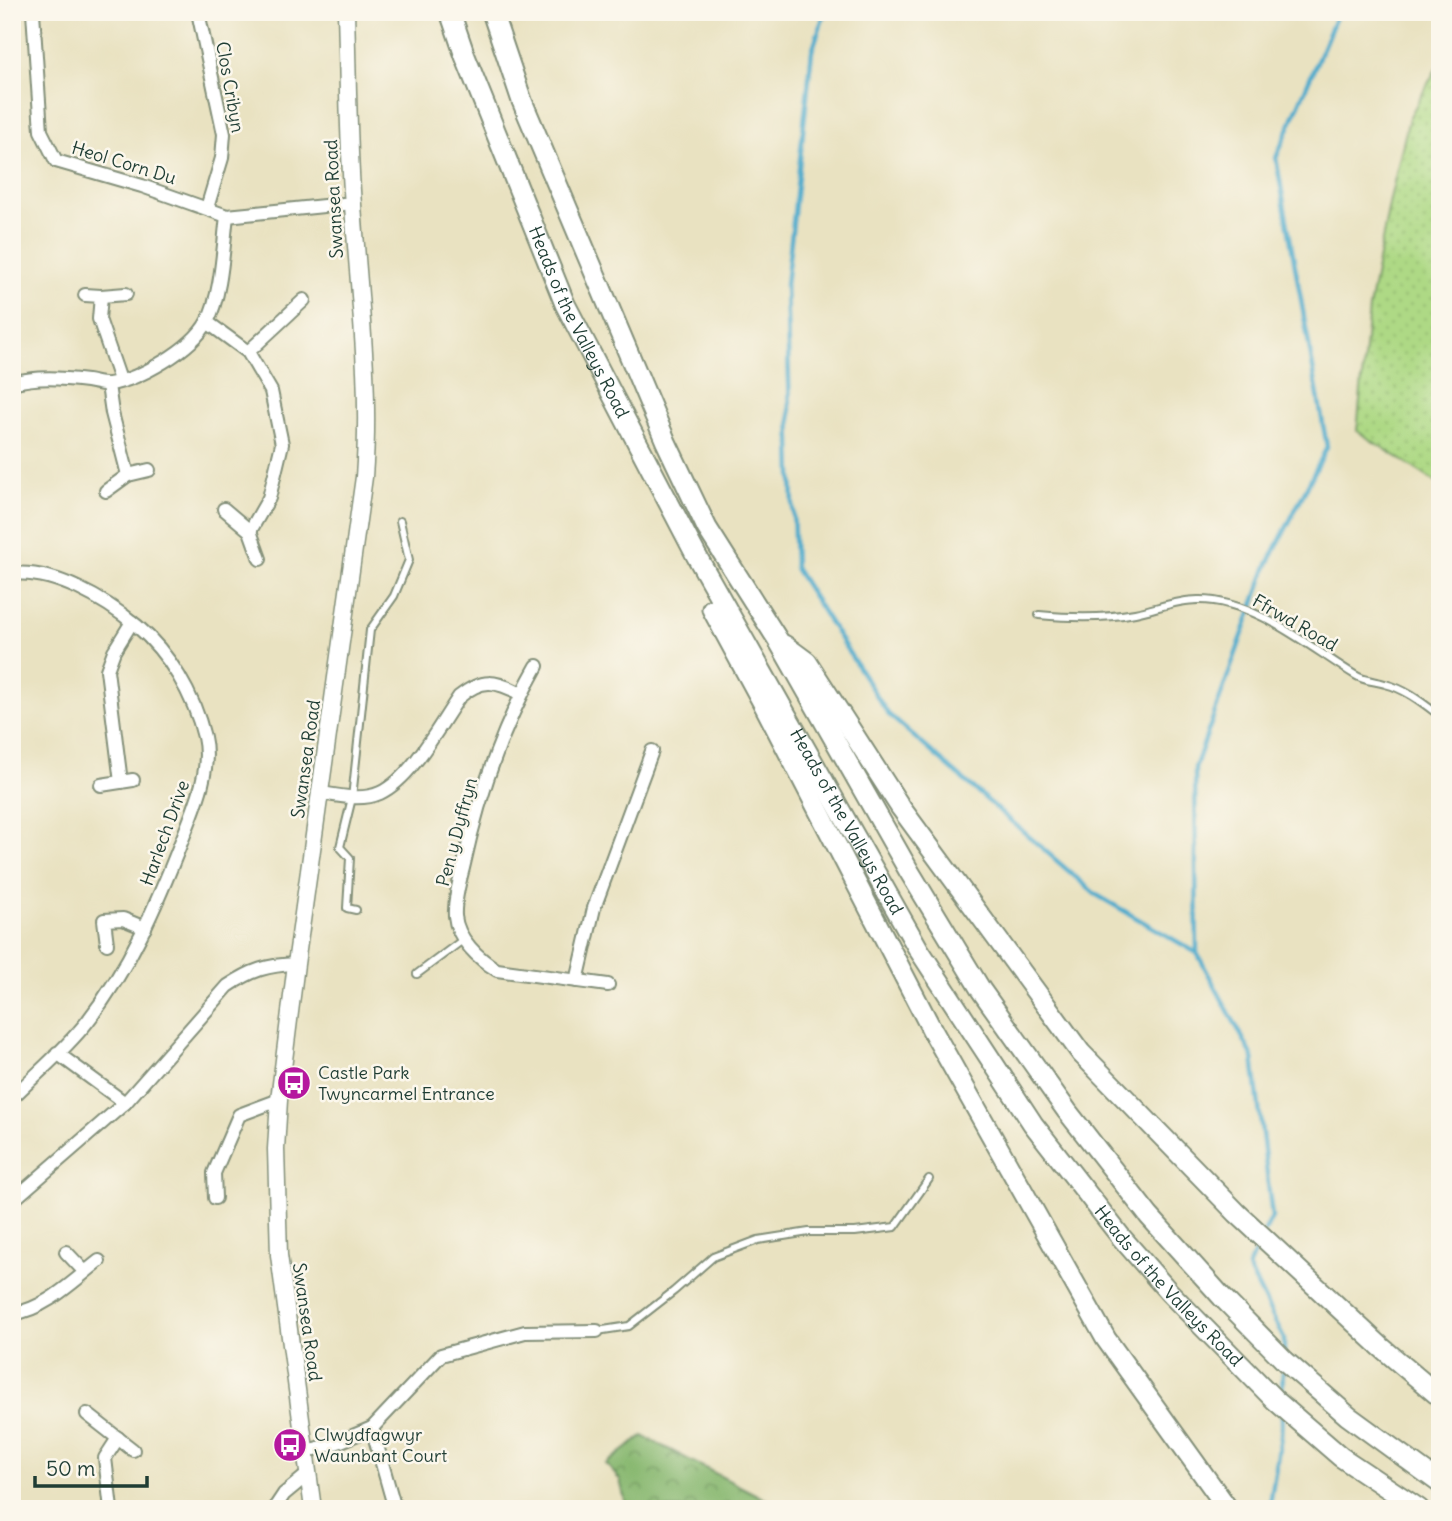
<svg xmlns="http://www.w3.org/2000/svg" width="1452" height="1521" font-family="Delius,sans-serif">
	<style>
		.grass { fill: url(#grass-dots); stroke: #668b5c; stroke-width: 2 }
		.forest { fill: url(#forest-crowns); stroke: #547b53; stroke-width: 2 }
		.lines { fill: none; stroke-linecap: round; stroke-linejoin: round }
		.stream { stroke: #4eabcc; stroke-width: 4.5 }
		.service-casing { stroke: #84907a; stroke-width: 10 }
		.minor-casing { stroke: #84907a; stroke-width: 16 }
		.tertiary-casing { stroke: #84907a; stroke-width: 19 }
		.trunk-casing { stroke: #84907a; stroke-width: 23 }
		.service { stroke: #fff; stroke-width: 6 }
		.minor { stroke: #fff; stroke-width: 12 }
		.tertiary { stroke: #fff; stroke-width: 16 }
		.trunk { stroke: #fff; stroke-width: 19 }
		.labels { text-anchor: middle; stroke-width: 5; stroke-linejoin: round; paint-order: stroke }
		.street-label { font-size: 18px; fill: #1f3d34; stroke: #fbf7ec }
		.poi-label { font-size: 18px; fill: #1f3d34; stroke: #fbf7ec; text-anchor: start }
	</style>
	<defs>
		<pattern id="grass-dots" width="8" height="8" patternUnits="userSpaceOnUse" patternTransform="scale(1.75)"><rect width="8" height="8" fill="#aed985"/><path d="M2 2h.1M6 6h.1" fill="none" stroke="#95bb73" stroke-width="1.8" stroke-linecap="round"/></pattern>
		<pattern id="forest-crowns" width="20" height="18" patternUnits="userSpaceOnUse" patternTransform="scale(1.75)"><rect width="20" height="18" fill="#8ab972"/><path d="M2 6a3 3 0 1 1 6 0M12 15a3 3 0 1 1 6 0" fill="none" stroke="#70985e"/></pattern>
	</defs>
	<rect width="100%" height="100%" fill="#fbf7ec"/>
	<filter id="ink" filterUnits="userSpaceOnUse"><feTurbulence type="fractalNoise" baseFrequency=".0143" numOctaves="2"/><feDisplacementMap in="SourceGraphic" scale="14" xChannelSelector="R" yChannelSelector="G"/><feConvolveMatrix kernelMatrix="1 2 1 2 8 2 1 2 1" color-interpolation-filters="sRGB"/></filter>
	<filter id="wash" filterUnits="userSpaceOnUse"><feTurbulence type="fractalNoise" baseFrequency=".00686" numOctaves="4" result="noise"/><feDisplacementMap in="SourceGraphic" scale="28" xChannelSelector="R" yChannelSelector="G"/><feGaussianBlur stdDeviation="1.57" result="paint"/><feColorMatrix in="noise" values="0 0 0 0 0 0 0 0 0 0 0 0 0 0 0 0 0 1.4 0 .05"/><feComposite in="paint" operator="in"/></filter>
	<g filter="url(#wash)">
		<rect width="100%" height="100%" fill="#e9e2c1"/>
		<path class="grass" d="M1440,62V485L1357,431L1369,308L1390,199L1409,118Z"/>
		<path class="forest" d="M643,1436L784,1509H627L620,1480L606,1464Z"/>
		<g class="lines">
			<g class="stream">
				<path d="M825,12L812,51L786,285L795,568L888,714L1095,894L1197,953L1253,1057L1272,1217L1265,1231"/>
				<path d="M1197,953L1195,768L1267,566L1327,447L1276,158L1338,12"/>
				<path d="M1260,1243L1248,1267L1284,1339V1352"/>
				<path d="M1282,1397L1283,1368"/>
				<path d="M1267,1509L1270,1504L1281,1436L1282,1413"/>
			</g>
		</g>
	</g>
	<g filter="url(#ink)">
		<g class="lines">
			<g class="service-casing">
				<g id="service">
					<path d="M1039,615C1071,618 1103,619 1135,613C1156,609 1176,600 1198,600C1254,599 1309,647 1355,675C1364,681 1375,681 1385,684C1406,689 1423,703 1440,716"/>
					<path d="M356,910L347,908L350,858L340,847L352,798L370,630L394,596L409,560L400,521"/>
					<path d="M417,974L464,939"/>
					<path d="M597,1331L629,1326L674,1291L713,1257L758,1240L809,1232H855L895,1227L929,1179"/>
				</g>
			</g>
			<g class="minor-casing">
				<g id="minor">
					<path d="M33,12L41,131L56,161L142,186L227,216L353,203"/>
					<path d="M198,12L224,134L222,158L207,208"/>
					<path d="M85,295L101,296L99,319L120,380"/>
					<path d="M101,296L126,294"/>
					<path d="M207,322L248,352L271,391L282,444L269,498L250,531"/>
					<path d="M248,352L304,300"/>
					<path d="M12,383C37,376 62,378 87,381C94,382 102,385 109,384C139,380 192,349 207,322C222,294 223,247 227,216"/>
					<path d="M128,475L149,470"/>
					<path d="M106,491L128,475L112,413L108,385"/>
					<path d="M224,509L250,531L260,559"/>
					<path d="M12,574C54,569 106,600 137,626C169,653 194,695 204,737C212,771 194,809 182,840C157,904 130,967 87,1022C65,1050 37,1073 12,1098"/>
					<path d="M537,666C502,727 478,799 463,868C459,883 454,901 455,916C457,939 479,959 497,970L608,985"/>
					<path d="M121,782L107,670L114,651L132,622"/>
					<path d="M101,785L133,780"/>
					<path d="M321,793C340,796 362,801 380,793C412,778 439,726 459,697C482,678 495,680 521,694"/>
					<path d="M107,944L104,920L123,919L145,928"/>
					<path d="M577,981L594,908L652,751"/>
					<path d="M57,1053L125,1103"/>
					<path d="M215,1198L214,1173L239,1115L279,1100"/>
					<path d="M12,1201L125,1103L228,986C252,970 267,965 296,964"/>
					<path d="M66,1252L85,1272"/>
					<path d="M12,1314C46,1309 72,1282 99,1261"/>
					<path d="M87,1414L133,1450"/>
					<path d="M372,1428L395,1509"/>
					<path d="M305,1452L341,1441L372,1428L441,1355L525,1332L597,1331"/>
					<path d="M111,1509L105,1458L118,1438"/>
					<path d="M274,1509L284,1494L307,1475"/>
				</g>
			</g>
			<g class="tertiary-casing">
				<path id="tertiary" d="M313,1509L279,1255L276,1149L279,1100L296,964L364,477C371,386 359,296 353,205C348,141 348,76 346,12"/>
			</g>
			<g class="trunk-casing">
				<g id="trunk">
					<path id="s1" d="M450,12L465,56L565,304L696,555L919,950L1033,1124L1121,1237L1169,1292L1275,1400L1341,1457L1419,1509"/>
					<path d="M492,12L522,101L666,442L707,528L778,640L909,871L981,990L1067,1111L1149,1216L1222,1297L1285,1361L1348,1416L1440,1483"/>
					<path d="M712,609L764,705L931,1028L1106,1339L1228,1509"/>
					<path d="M784,645L807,662L901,808L1081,1053L1237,1213L1381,1347L1440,1397"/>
				</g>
			</g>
			<use href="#service" class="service"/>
			<use href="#minor" class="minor"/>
			<use href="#tertiary" class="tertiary"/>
			<use href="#trunk" class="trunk"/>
		</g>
	</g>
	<defs>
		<g id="bus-disc" transform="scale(1.75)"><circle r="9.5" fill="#b5179e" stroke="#fbf7ec"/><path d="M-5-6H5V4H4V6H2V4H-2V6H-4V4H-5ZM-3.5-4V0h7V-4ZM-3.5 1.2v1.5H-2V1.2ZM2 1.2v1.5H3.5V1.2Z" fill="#fff"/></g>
	</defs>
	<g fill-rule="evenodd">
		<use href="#bus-disc" x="294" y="1083"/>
		<use href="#bus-disc" x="290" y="1445"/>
	</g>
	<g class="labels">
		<g class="street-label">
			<text transform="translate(230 87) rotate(80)" y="6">Clos Cribyn</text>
			<text transform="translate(124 163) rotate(17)" y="6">Heol Corn Du</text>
			<text transform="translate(334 199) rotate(-93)" y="6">Swansea Road</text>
			<text dy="6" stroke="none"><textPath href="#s1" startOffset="336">Heads of the Valleys Road</textPath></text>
			<text transform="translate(1295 623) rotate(30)" y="6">Ffrwd Road</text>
			<text transform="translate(306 759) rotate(-82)" y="6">Swansea Road</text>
			<text dy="6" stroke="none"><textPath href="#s1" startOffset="903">Heads of the Valleys Road</textPath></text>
			<text transform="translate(457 832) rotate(-75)" y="6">Pen y Dyffryn</text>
			<text transform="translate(165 833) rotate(-70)" y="6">Harlech Drive</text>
			<text dy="6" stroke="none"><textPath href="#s1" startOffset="1470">Heads of the Valleys Road</textPath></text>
			<text transform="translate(307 1322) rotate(82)" y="6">Swansea Road</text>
		</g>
		<g class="poi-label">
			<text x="318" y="1079">Castle Park<tspan x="318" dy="21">Twyncarmel Entrance</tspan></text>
			<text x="314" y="1441">Clwydfagwyr<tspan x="314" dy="21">Waunbant Court</tspan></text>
		</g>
	</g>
	<rect width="1452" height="1521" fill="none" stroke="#fbf7ec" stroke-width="42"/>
	<path d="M35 1476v10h112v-10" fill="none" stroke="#1f3d34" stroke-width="3.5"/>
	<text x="46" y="1476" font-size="21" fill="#1f3d34" stroke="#fbf7ec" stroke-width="5" paint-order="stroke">50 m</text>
</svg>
